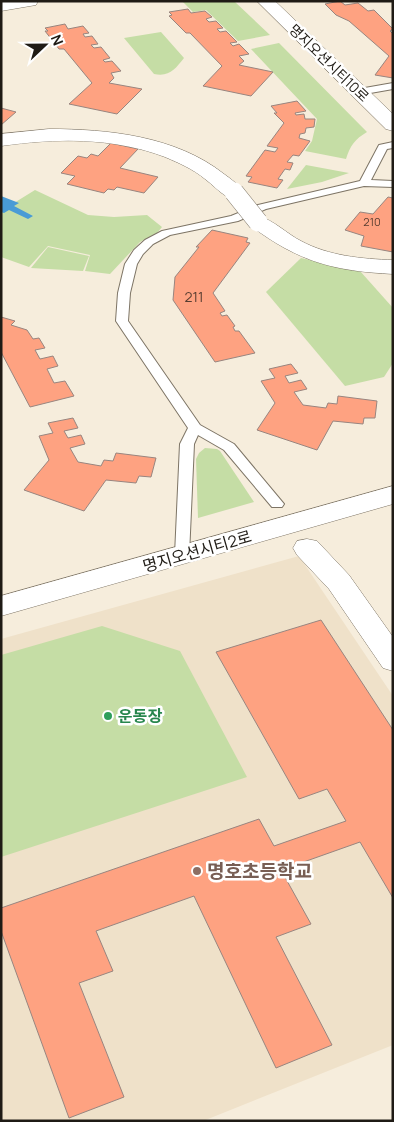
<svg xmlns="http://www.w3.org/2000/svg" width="394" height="1122" font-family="Manrope,'Noto Sans KR',sans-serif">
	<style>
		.built { fill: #efe1c9 }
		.green { fill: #c5dda5 }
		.water { fill: #499bd6 }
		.building { fill: #fea281; stroke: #98857f }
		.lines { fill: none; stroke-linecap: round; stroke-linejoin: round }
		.service-casing { stroke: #7d7465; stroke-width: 2 }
		.minor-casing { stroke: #7d7465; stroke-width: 1 }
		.secondary-casing { stroke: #7d7465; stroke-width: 1 }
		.service { fill: #fff; fill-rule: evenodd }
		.minor { fill: #fff; fill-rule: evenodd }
		.secondary { fill: #fff; fill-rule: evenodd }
		.minor-bridge-casing { stroke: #7d7465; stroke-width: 20; stroke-linecap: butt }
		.minor-bridge { stroke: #fff; stroke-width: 19 }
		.leisure-dot { fill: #2e9e5b; stroke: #fff; stroke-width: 2 }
		.education-dot { fill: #8d6e63; stroke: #fff; stroke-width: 2 }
		.labels { text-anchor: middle; stroke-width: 5; stroke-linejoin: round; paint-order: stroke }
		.far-number-label { font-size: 11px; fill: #573d30 }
		.far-street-label { font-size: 14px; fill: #1f1b15; stroke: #fff }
		.number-label { font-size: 14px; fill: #573d30 }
		.street-label { font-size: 16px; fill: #1f1b15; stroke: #fff }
		.leisure-label { font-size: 16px; font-weight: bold; fill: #27864d; stroke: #fff; text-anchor: start }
		.near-education-label { font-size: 19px; font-weight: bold; fill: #785e54; stroke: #fff; text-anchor: start }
	</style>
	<rect width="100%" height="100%" fill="#f6eddc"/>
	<path class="built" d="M299,556L393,696V1045L203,1121H1V639Z"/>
	<g class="green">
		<path d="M182,1H234L270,35L238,41L206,10L193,12Z"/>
		<path d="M161,32L184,58C175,69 170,77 154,74L124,38Z"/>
		<path d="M279,43L367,132C355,139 350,146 346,159L305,151L312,141L317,119L251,49Z"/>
		<path d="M306,165L349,173L322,182L287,189Z"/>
		<path d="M35,190L88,215L114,217L147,215L162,227L157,233L140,242L110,274L85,271L90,255L48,246L29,267L1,257V211Z"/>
		<path d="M48,247L89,256L83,271L31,268Z"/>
		<path d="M301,258L360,271L393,308V363L384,377L345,386L266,292Z"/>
		<path d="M205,448L217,449L220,451L254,502L198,518L196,459L199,453Z"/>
		<path d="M102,626L180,651L247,777L1,857V655Z"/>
	</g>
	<path class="water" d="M1,196L19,203L14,206L33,216L28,219L9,210L4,213L1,212Z"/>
	<g class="building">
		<path d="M340,1L345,5L358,3L368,11L374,10L393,29L390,31L393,34V78L375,75L389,56L349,21L336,15L325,4Z"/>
		<path d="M188,9L191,13L205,11L212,17L206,19L209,22L216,21L223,28L217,29L220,32L226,31L237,42L230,43L233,46L239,44L249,54L239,56L244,61L239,65L273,72L251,96L203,86L222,66L190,33H186L169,16L172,15L169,12Z"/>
		<path d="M65,24L68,29L83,26L89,33L83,34L85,37L92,36L98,44L91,45L94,48L101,47L110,58L103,60L105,62L112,61L121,71L111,73L114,78L109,83L142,89L117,114L69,104L92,83L64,49H59L45,31H48L45,28Z"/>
		<path d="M297,101L306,111L295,113L296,115L304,114L305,119H315L314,127L306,128L305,133L300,134L299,138L310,141L299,156L293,155L287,162L293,163L290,170L285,169L278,179L283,180L277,188L248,182L252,177L246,176L265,150L275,152L278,148L267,146L284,123L274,113H277L271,106Z"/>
		<path d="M1,108L16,112L1,125Z"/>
		<path d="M111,143L138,149L120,168L158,177L144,193L117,187L114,190L108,189L104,193L67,184L75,176L61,173L78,156L87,158L91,154L98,156Z"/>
		<path d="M388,197L393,198V252L361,246L364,236L345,230L360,212L373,214Z"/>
		<path d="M212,230L248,238L246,242L250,243L213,293L225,311L220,313L222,316L227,315L235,326L233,327L235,331H239L255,353L215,362L173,300L175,277L199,247H196Z"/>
		<path d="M1,317L15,321L11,325L27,330L33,339L39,338L45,348L35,350L40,359L53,356L58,366L47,369L54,383L65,381L74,396L30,407L1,352Z"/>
		<path d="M291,364L298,373L285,376L289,383L301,380L307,389L294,392L303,405L326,408L328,403L337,404L338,396L377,401L375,418H364L363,424L333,421L317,450L257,430L275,403L261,381L275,378L269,369Z"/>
		<path d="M73,418L78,428L64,431L68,438L81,435L85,444L70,448L78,462L101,466L104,460L113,461L116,453L156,458L151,477L139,476L136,483L106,480L84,511L24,490L49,460L39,436L53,433L48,423Z"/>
		<path d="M321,620L393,730V898L360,842L281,870L311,924L276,937L332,1045L276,1068L194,896L96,931L113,971L79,983L124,1097L69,1118L1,931V908L259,819L274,846L346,821L327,789L299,799L216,652Z"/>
	</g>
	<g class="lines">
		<g class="service-casing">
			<g id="service">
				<path d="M393,83V89L359,95L354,92L359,89Z"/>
				<path d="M393,142V148L387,149L371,180L393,181V187L364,186L266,209L238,221L170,235L153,244L143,254L137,264L130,293L128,321L200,425L234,444L284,504L282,507H272L224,450L198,435L194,444L189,555L187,559L182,560L177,559L175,555L180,444L188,428L116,321L118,293L125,264L134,250L145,240L162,231L231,216L258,205L360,181L379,145Z"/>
			</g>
		</g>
		<g class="minor-casing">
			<g id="minor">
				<path d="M257,1H275L393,114V131L386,129Z"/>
				<path d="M49,129C108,129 176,136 224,174C231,179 239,185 244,192L241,196C236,198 231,199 226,196C219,192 212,184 205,179C193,169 179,163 165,157C113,137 55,138 1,146V134Z"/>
				<path d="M258,216C274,220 287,234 301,241C329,256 362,259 393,260V274C334,271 299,262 251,226L248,222L251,218Z"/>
				<path d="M393,486V504L1,616V596Z"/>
				<path d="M307,539L317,541L349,575L393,637V671L383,668L329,589L297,555L293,548L297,541Z"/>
			</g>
		</g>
		<g class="secondary-casing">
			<path id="secondary" d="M1,1H38L36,5L1,11Z"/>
		</g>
		<use href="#service" class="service"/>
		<use href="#minor" class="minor"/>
		<use href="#secondary" class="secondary"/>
		<g class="minor-bridge-casing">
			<path id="minor-bridge" d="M234,192L258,222"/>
		</g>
		<use href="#minor-bridge" class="minor-bridge"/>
	</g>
	<circle class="leisure-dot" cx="108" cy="716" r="5"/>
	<circle class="education-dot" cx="197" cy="871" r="5"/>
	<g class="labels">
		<g class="far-number-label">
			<text x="372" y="226">210</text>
		</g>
		<g class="far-street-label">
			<text transform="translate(329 63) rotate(44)" y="5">명지오션시티10로</text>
		</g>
		<g class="number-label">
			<text x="194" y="302">211</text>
		</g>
		<g class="street-label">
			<text transform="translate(197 551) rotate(-16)" y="6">명지오션시티2로</text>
		</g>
		<g class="leisure-label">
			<text x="118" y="722">운동장</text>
		</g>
		<g class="near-education-label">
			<text x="207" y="878">명호초등학교</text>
		</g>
	</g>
	<rect width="394" height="1122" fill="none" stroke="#1f1b15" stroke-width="5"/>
	<g transform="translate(45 45) rotate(68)" stroke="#ffffff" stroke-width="4" paint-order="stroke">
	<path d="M0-4L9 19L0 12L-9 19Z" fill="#1f1b15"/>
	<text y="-8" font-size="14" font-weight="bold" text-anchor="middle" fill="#1f1b15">N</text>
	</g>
</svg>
